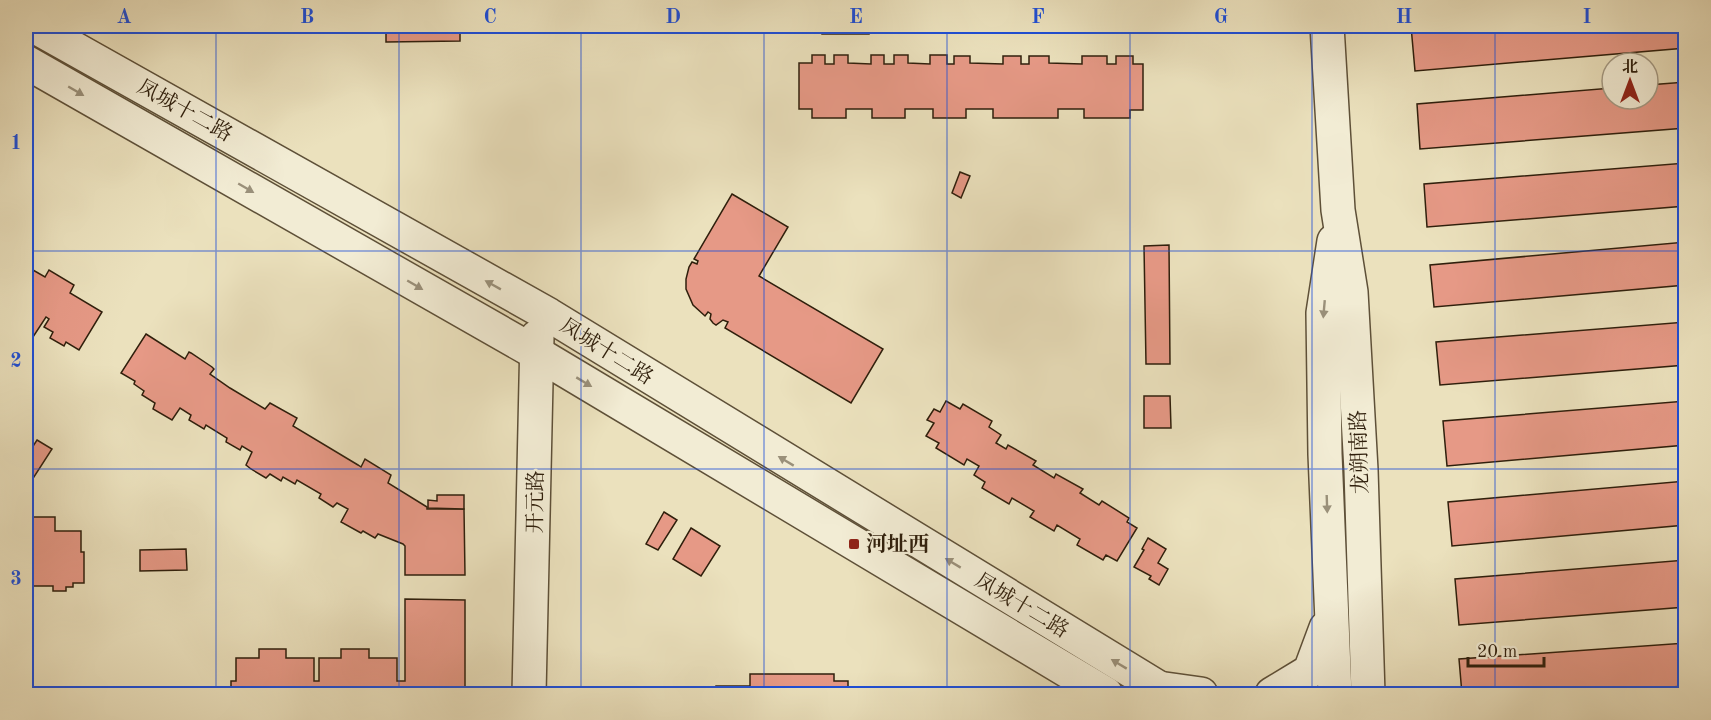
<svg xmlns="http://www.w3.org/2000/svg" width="1711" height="720" font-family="'Old Standard TT','Noto Serif SC',serif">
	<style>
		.building { fill: #e69986; stroke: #2f1f0c; stroke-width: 1.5 }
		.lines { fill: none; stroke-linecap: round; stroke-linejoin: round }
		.tertiary-casing { stroke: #5e5038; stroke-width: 36 }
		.tertiary { stroke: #f2ecd4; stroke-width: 33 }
		.oneway { fill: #9a907a }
		.grid { fill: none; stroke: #1d4ed8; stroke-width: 1.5; stroke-opacity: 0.55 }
		.poi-dot { fill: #8f2418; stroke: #f2ecd4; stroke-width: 2 }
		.labels { text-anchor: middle; stroke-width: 4.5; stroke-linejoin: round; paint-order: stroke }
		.street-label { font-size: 21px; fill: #2f1f0c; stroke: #f2ecd4 }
		.poi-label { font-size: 21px; font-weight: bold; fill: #2f1f0c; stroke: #f2ecd4; text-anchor: start }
		.neatline { fill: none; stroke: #1d4ed8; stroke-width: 2 }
		.grid-label { font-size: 20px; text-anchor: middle; font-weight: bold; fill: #1d4ed8 }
	</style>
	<rect width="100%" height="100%" fill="#ebe1bd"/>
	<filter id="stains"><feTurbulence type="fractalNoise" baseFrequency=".00333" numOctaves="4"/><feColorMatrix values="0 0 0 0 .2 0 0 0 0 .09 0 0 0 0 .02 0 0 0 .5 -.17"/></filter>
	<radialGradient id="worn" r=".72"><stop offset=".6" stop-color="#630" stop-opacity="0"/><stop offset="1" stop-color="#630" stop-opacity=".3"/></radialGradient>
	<g class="building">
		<path d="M386,26H460V41L386,42Z"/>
		<rect x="822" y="26" width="47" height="8"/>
		<path d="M1244,26H1276V30L1244,31Z"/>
		<path d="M1411,26H1686V48L1415,71Z"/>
		<path d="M812,55H825V64H834V55H848V63L871,64V55H884V64H894V55H908V63L930,64V55H947V64H954V56H970V63L1003,64V56H1021V64H1029V56H1049V63L1082,64V56H1107V64H1116V56H1133V64H1143V110H1130V118H1084V109H1058V118H993V109H966V118H933V109H905V118H872V109H846V118H812V109H799V63H812Z"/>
		<path d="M1686,82V128L1420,149L1417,104L1612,88V99H1648V85Z"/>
		<path d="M1686,163V206L1427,227L1424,184Z"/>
		<path d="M960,172L970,176L961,198L952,193Z"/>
		<path d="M732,194L788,227L759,276L883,349L851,403L725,328L728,322L723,320L716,325L713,323L710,319L711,314L708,312L705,316L693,305L686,289V279L689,267L692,262L697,264L698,261L694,259Z"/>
		<path d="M1686,242V285L1434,307L1430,265Z"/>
		<path d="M1169,245L1170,364H1146L1144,246Z"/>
		<path d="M26,266L45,277L49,270L74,285L70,293L102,312L79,350L66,342L64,346L50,338L53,332L44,327L49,319L46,317L33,337L26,333Z"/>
		<path d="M1686,322V365L1440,385L1436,342Z"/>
		<path d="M146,334L185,359L189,352L191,353L212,367L214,369L210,374L230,388L265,409L270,403L297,418L293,426L358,465L361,467L365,459L391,475L388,483L427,507V509H464L465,575H405V546L403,544L378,534L375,538L363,531L361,533L341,522L348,509L337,503L333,507L319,498L321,494L297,480L295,484L283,477L281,481L270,474L266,478L251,469L246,465L252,452L242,446L240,450L226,442L227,438L206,425L204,429L189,420L191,415L180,408L172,420L153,409L155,403L142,395L144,391L134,384L135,381L121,373Z"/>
		<path d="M1144,396H1170L1171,428H1144Z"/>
		<path d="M946,401L960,409L963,404L992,421L989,427L1001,435L996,443L1006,449L1008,445L1036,461L1033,465L1054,478L1056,474L1083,489L1080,493L1099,505L1102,501L1129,518L1127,522L1137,528L1117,561L1106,555L1103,560L1077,545L1080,539L1057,525L1054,531L1030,517L1034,511L1012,498L1009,504L982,488L985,482L974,475L979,466L967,459L964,465L936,448L939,443L926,436L934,423L927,420L934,409L940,412Z"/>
		<path d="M1686,401V445L1447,466L1443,421Z"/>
		<path d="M37,440L52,449L32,480L26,476V457Z"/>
		<path d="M1686,481V525L1452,546L1448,502Z"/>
		<path d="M437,495H464V509L428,508V500L437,501Z"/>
		<path d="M664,512L677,520L658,550L646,544Z"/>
		<path d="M27,517H55V531H81V552H84V583H73V587H66V591H53V586H28V590H26Z"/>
		<path d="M691,528L720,546L701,576L673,559Z"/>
		<path d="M1148,538L1166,549L1158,563L1168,569L1159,585L1149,579L1151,576L1134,567L1144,550L1142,549Z"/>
		<path d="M186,549L187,570L140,571V550Z"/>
		<path d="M1686,560V607L1459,625L1455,579Z"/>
		<path d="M405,599L465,600V694H231V681H236V658H259V649H286V658H314V681H319V658H341V649H369V658H397V681H405Z"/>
		<path d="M1686,643V686L1567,694H1462L1459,659Z"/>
		<path d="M750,674H834V681H848V694H716V686H750Z"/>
	</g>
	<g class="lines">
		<g class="tertiary-casing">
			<g id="tertiary">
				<path d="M34,26L549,315L1169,694"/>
				<path d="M1327,26L1338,210L1351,292L1361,470L1368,694"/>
				<path d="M26,62L538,354L1106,694"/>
				<path d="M1334,241L1323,313L1325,454L1335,694"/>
				<path d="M1158,688L1201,694"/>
				<path d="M529,694L537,337"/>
				<path d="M1272,694L1310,671L1326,628"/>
			</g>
		</g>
		<use href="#tertiary" class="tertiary"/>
	</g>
	<defs><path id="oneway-solid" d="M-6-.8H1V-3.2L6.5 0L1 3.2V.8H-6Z" transform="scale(1.5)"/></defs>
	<g class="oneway">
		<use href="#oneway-solid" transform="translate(76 91) rotate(30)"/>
		<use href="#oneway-solid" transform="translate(246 188) rotate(30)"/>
		<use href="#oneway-solid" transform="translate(415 285) rotate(30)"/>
		<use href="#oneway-solid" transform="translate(493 285) rotate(-151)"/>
		<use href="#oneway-solid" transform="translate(1324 309) rotate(95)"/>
		<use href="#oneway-solid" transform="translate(584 382) rotate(31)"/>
		<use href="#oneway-solid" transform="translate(786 461) rotate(-149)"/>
		<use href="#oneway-solid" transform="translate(1327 504) rotate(88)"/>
		<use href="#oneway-solid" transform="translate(953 563) rotate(-149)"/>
		<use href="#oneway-solid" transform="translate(1119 664) rotate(-149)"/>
	</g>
	<path class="grid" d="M216,26V694M399,26V694M581,26V694M764,26V694M947,26V694M1130,26V694M1312,26V694M1495,26V694M26,251H1686M26,469H1686"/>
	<rect class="poi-dot" x="848" y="538" width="12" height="12" rx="3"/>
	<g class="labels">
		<g class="street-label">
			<text transform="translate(185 110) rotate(29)" y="7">凤城十二路</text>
			<text transform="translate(607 351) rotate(32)" y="7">凤城十二路</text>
			<text transform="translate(1359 452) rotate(-92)" y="7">龙朔南路</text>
			<text transform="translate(535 502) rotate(-89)" y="7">开元路</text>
			<text transform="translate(1022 605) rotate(31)" y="7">凤城十二路</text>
		</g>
		<g class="poi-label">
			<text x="866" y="551">河址西</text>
		</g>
	</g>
	<rect width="1711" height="720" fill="none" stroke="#ebe1bd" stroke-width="66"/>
	<g transform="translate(1630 81)"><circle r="28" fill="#f2ecd4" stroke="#a49a84" stroke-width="1.5"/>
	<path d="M0-4.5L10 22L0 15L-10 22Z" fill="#8f2418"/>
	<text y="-9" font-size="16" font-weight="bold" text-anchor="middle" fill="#2f1f0c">北</text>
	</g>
	<path d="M1468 657v9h76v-9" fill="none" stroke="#2f1f0c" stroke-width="3"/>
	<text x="1477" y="657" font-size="18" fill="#2f1f0c" stroke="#f2ecd4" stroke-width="4.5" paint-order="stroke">20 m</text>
	<rect x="33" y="33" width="1645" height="654" class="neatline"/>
	<g class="grid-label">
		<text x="124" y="23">A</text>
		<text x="307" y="23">B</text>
		<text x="490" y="23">C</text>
		<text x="673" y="23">D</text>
		<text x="856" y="23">E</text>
		<text x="1038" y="23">F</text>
		<text x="1221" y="23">G</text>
		<text x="1404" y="23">H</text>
		<text x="1587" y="23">I</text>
		<text x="16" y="149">1</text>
		<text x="16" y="367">2</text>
		<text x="16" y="585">3</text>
	</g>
	<rect width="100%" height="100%" filter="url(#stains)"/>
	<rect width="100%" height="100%" fill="url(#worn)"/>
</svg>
